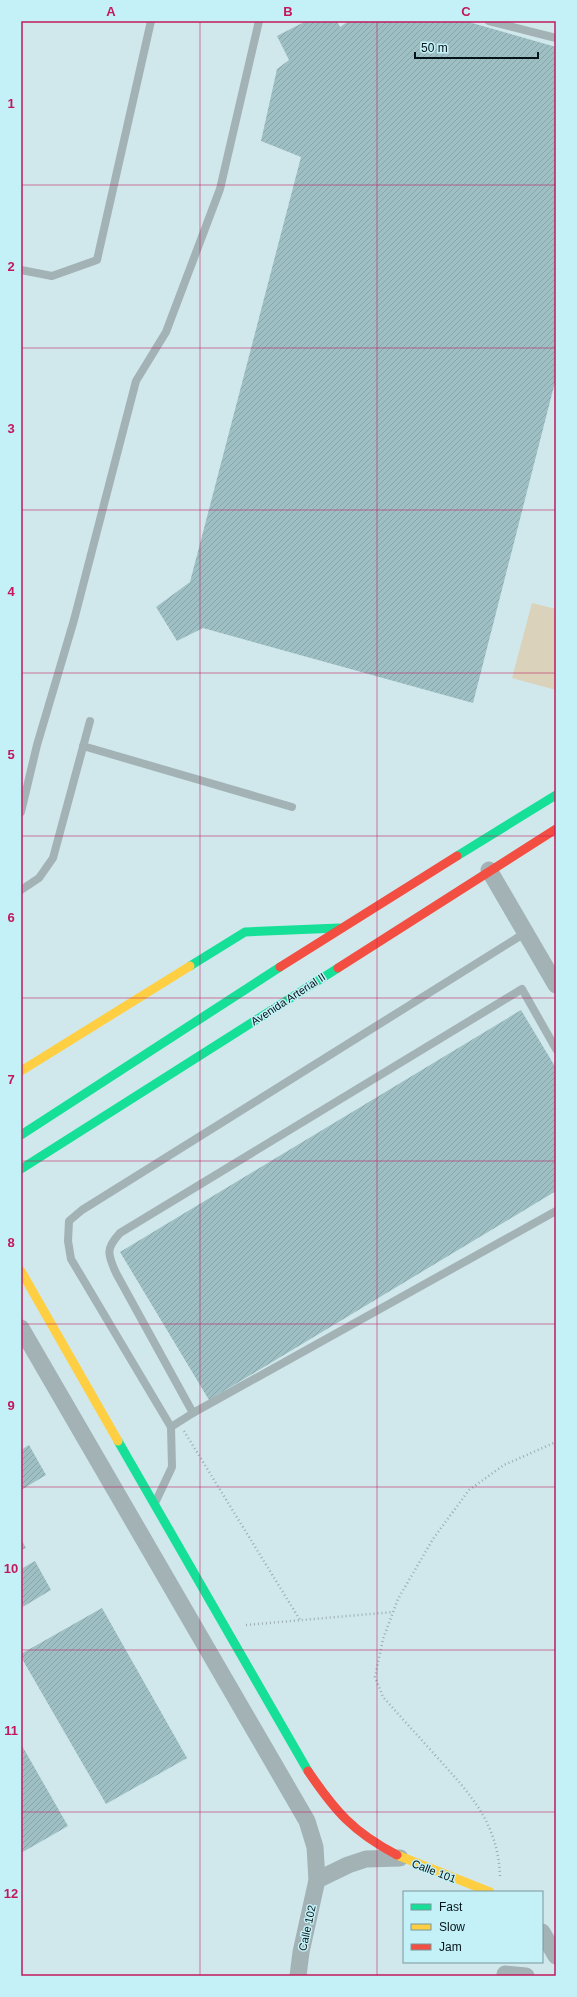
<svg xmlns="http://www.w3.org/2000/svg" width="577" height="1997" font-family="Helvetica,sans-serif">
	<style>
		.pitch { fill: #dad2bb }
		.building { fill: url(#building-hatch) }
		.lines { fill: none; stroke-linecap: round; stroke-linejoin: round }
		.path { stroke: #9bacaf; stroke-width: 2.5; stroke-dasharray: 1 3; stroke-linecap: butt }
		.lane { stroke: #a2b2b5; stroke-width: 8 }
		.street { stroke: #a2b2b5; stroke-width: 17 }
		.fast { stroke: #16e098; stroke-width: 9 }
		.slow { stroke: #ffcf43; stroke-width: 9 }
		.jam { stroke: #f24e42; stroke-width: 9 }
		.grid { fill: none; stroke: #c2185b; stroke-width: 1; stroke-opacity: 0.55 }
		.labels { text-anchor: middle; stroke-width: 3; stroke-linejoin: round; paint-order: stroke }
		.street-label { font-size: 11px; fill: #051417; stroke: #c4f0f7 }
		.neatline { fill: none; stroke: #c2185b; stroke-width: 1.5 }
		.grid-label { font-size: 13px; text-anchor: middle; font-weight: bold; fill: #c2185b }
	</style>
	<defs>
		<pattern id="building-hatch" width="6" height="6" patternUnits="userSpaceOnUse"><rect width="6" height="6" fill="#9ec0c4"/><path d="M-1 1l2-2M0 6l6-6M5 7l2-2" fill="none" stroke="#87a4a8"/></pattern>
	</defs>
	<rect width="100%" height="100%" fill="#d0e8eb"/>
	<path class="pitch" d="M532,603L556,609V690L512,678Z"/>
	<g class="building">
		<path d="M306,21H337L340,27L349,21H465L556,47V378L473,703L203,628L177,641L156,607L190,582L301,157L261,141L277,69L289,60L277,36Z"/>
		<path d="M521,1010L556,1068V1191L209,1400L120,1252Z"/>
		<path d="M29,1445L46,1475L21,1490V1450Z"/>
		<path d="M21,1539L26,1548L21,1550Z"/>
		<path d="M35,1561L51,1590L21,1608V1569Z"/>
		<path d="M102,1608L187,1758L106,1804L21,1657V1654Z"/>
		<path d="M21,1744L68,1826L21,1853Z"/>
	</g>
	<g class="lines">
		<g class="path">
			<path d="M184,1431L300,1620"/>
			<path d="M246,1625L393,1612"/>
			<path d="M500,1876C498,1822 469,1793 436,1756C418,1736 400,1716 383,1697L375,1677L383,1639L398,1599L433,1539L469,1490L504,1465L556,1442"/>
		</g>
		<g class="lane">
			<path d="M489,21L556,38"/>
			<path d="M21,270L52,276L97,260L151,21"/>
			<path d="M83,746L292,807"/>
			<path d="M21,812L37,745L74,620L136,381L166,332L220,189L259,21"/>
			<path d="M21,890L39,878L53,858L90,721"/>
			<path d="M193,1413L116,1273C108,1255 105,1249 120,1233L522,989L556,1049"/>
			<path d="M171,1427L193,1413L556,1211"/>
			<path d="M156,1501L172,1467L171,1427L71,1259L68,1241L69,1221L82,1210L525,933"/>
		</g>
		<g class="street">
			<path d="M489,870L556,985"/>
			<path d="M21,1328L307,1821L315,1847L317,1880L301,1952L298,1976"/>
			<path d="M317,1880L348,1865L366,1859L400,1858"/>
			<path d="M542,1932L556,1956"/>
			<path d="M505,1974L526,1976"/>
		</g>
		<g class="fast">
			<path d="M457,856L556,795"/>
			<path d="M190,966L245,932L339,928"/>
			<path d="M21,1135L280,967"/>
			<path d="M21,1169L338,968"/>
			<path d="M118,1441L308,1771"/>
		</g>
		<g class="slow">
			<path d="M21,1071L190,966"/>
			<path d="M21,1271L118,1441"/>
			<path d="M397,1855L490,1892"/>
		</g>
		<g class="jam">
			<path d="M280,967L457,856"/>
			<path d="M338,968L556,829"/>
			<path d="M308,1771C335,1811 353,1832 397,1855"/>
		</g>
	</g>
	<path class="grid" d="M200,21V1976M377,21V1976M21,185H556M21,348H556M21,510H556M21,673H556M21,836H556M21,998H556M21,1161H556M21,1324H556M21,1487H556M21,1650H556M21,1812H556"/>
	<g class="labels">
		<g class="street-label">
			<text transform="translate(288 999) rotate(-33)" y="4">Avenida Arterial II</text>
			<text transform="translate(434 1871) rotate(21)" y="4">Calle 101</text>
			<text transform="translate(307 1928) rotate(-78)" y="4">Calle 102</text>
		</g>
	</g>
	<rect width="577" height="1997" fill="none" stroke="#c4f0f7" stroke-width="44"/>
	<rect x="403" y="1891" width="140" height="72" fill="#c4f0f7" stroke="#78989d"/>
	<rect x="411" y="1904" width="20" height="6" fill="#16e098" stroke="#78989d"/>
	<text x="439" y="1911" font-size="12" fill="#051417">Fast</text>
	<rect x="411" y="1924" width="20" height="6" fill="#ffcf43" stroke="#78989d"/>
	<text x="439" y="1931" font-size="12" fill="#051417">Slow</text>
	<rect x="411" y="1944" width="20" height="6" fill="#f24e42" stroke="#78989d"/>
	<text x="439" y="1951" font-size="12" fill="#051417">Jam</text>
	<path d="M415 52v6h123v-6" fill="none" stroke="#051417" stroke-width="2"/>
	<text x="421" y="52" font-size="12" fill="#051417" stroke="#c4f0f7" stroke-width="3" paint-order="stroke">50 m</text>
	<rect x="22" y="22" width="533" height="1953" class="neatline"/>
	<g class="grid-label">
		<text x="111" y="16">A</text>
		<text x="288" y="16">B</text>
		<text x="466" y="16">C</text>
		<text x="11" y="108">1</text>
		<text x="11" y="271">2</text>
		<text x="11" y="433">3</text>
		<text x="11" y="596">4</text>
		<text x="11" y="759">5</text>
		<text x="11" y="922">6</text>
		<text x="11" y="1084">7</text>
		<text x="11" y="1247">8</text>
		<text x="11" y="1410">9</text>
		<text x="11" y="1573">10</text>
		<text x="11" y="1735">11</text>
		<text x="11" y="1898">12</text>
	</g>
</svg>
